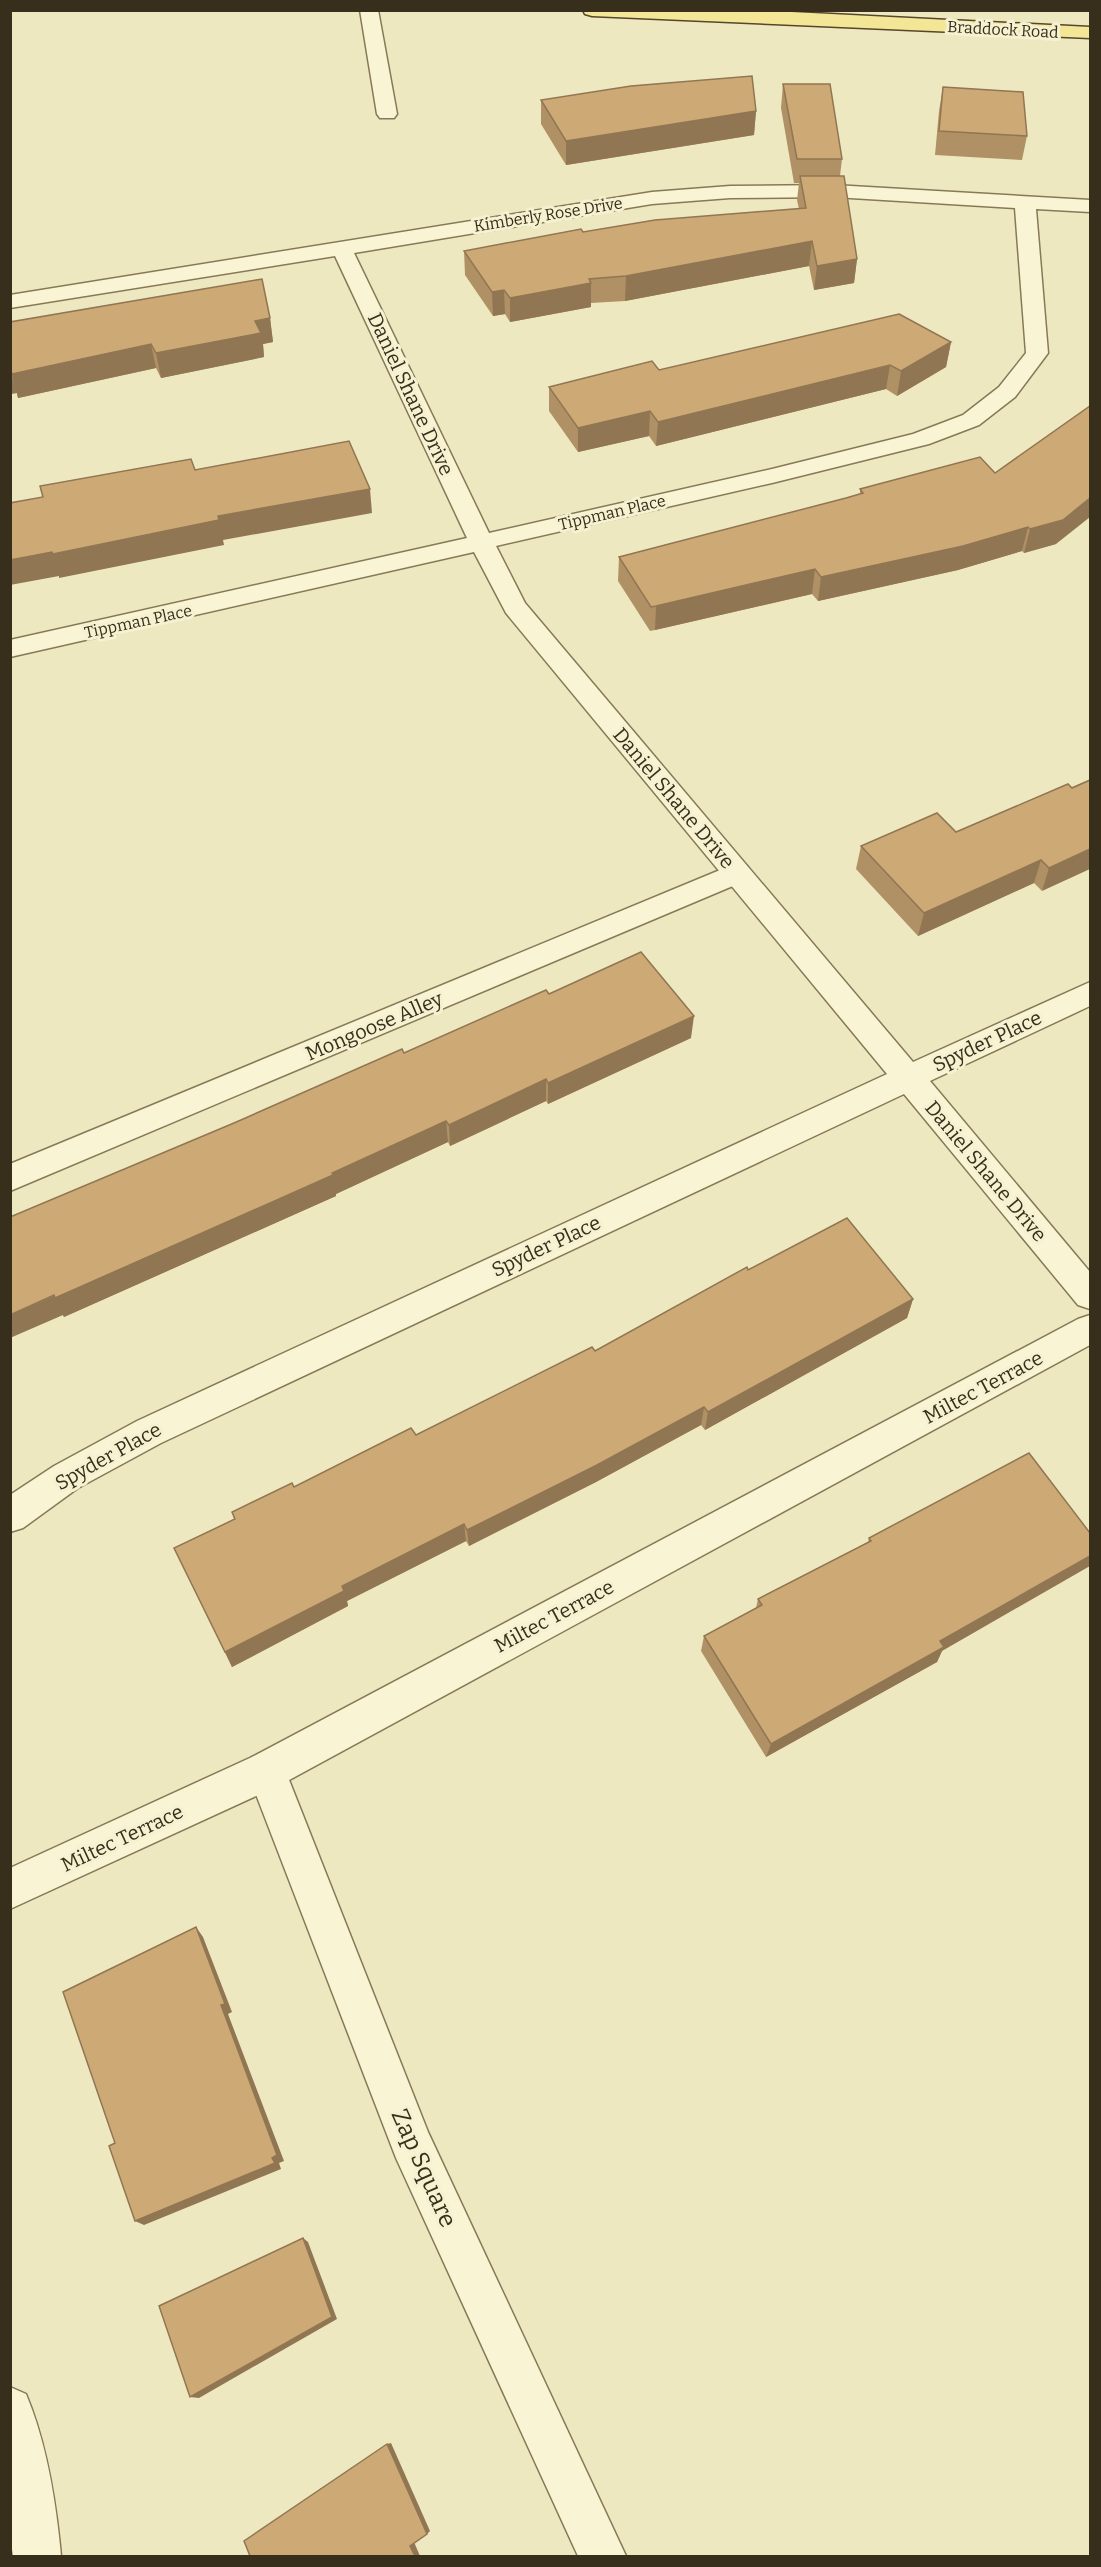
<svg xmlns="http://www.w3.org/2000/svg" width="1101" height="2567" font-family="Bitter,serif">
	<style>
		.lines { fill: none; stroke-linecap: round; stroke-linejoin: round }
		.lane-casing { stroke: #877958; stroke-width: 3 }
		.street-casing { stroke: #877958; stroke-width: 3 }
		.primary-casing { stroke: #55462c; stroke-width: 3 }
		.lane { fill: #f9f4d3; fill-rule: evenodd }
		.street { fill: #f9f4d3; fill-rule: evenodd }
		.primary { fill: #f3e696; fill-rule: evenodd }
		.wall { fill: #b09165 }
		.shaded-wall { fill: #907652 }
		.building { fill: #cda975; stroke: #907652; stroke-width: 1.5 }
		.labels { text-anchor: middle; stroke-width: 6; stroke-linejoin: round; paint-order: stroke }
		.far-street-label { font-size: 16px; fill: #372e1c; stroke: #f6f1d0 }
		.street-label { font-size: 20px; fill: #372e1c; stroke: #f6f1d0 }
		.near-street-label { font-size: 24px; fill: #372e1c; stroke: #f6f1d0 }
	</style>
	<rect width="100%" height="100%" fill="#eee8c0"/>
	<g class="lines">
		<g class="lane-casing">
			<g id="lane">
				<path d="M360,10H378L397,114L394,118H380L377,114Z"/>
				<path d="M737,863L747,866L751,873L747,880L10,1191V1164Z"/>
				<path d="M266,1752L280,1757L428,2132L626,2556H578L396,2158L247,1771L252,1757Z"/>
			</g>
		</g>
		<g class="street-casing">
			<g id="street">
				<path d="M834,185L1090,200V212L1036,209L1048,353L1015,397L979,425L929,444L772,483L496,546L525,603L913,1062L1090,982V1006L930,1081L1090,1272V1309L1078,1305L904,1094L161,1443L78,1488L23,1528L10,1532V1495L54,1466L137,1421L887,1074L506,613L474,552L10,657V640L467,538L335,256L10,308V295L652,192L730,186ZM834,197L1015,208L1026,353L999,387L963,415L913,434L772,469L489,533L354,253L652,204L730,198Z"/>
				<path d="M1090,1315V1345L280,1785L10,1909V1868L252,1757L1078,1319Z"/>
				<path d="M10,2387L26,2394C47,2444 56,2502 61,2556H13L10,2536Z"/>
			</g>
		</g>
		<g class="primary-casing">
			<path id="primary" d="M583,10H750L1090,27V38L592,16L585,14Z"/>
		</g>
		<use href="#lane" class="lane"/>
		<use href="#street" class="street"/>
		<use href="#primary" class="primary"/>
	</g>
	<g class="wall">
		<path d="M783,84L842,159L840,176L857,259L854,283L814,290L809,266L625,301L591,303V307L510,322L505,314L493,316L465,275L464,251L583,232L799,209L797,200L799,183H794L781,108Z"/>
		<path d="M943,87L1027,136L1022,160L935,155L939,111Z"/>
		<path d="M541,100L756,111L754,135L566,165L541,124Z"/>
		<path d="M270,318L273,342L263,344L264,357L161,378L156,368L18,398L17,393L10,394V322Z"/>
		<path d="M951,342L946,367L897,396L886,389L656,446L649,436L578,452L549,411V387L659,370Z"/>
		<path d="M980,457L1056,544L1024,553L1022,551L958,570L818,601L812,594L655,630L650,631L618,581L619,557L846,498L860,494V489Z"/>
		<path d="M1090,780L1042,891L1034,883L918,936L856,869L861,846L956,832Z"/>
		<path d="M549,994L691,1038L548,1104L546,1101L450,1146L448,1142L336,1194V1196L64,1317L63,1315L404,1053Z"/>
		<path d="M748,1270L913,1299L907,1318L705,1430L701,1425L596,1482L469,1546L466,1541L347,1601L348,1606L232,1667L174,1548L234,1519L232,1512L294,1487L416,1435L595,1351Z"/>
		<path d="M869,1538L942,1651L937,1662L766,1757L701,1651L704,1636L756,1608L758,1599L868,1542Z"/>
	</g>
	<g class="shaded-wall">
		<path d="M756,111L754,135L566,165V141Z"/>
		<path d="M812,241L809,266L625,301L626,276Z"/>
		<path d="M857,259L854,283L814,290L817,266Z"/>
		<path d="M591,283V307L510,322V298Z"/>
		<path d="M504,290L505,314L493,316L492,292Z"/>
		<path d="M270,318L273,342L263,344L264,357L161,378L156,353L255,321Z"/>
		<path d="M951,342L946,367L897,396L901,371Z"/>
		<path d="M151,344L156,368L18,398L12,374Z"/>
		<path d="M890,365L886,389L656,446L658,422Z"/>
		<path d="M10,369L17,393L10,394Z"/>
		<path d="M650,411L649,436L578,452V428Z"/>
		<path d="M370,489L372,513L223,540L224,545L59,578V576L10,585V560L218,516Z"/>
		<path d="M1090,498V517L1056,544L1024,553L1030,529Z"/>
		<path d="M1028,527L1022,551L958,570L818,601L821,577Z"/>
		<path d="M815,569L812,594L655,630L656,606Z"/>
		<path d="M1090,849V869L1042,891L1049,868Z"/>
		<path d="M1041,860L1034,883L918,936L924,913Z"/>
		<path d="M694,1016L691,1038L548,1104V1083Z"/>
		<path d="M546,1079V1101L450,1146L449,1125Z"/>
		<path d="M446,1121L448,1142L336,1194V1196L64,1317L63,1315L10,1338V1315L332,1173Z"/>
		<path d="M913,1299L907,1318L705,1430L708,1412Z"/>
		<path d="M704,1407L701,1425L596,1482L469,1546L467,1530Z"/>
		<path d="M464,1524L466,1541L347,1601L348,1606L232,1667L225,1652L342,1586Z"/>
		<path d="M1090,1556V1566L942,1651L937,1662L766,1757L771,1744L940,1641Z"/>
		<path d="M196,1927L203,1937L232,2012L228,2014L284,2161L279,2163L281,2169L144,2225L135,2221L221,2005Z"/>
		<path d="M303,2238L308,2242L337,2319L199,2398L190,2397Z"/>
		<path d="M391,2443L430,2531L427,2534L387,2444Z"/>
		<path d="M414,2542L420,2556H415L410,2546Z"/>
	</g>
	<g class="building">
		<path d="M752,76L756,111L566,141L541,100L631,86Z"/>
		<path d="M783,84H830L842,159H797Z"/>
		<path d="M943,87L1023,92L1027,136L939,131Z"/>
		<path d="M800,176H844L857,259L817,266L812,241L626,276L589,279L591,283L510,298L504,290L492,292L464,251L581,229L583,232L655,220L806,208Z"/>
		<path d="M262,279L270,318L255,321L261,333L156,353L151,344L12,374L10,369V322Z"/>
		<path d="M899,314L951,342L901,371L890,365L658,422L650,411L578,428L549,387L652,361L659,370Z"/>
		<path d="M1090,406V498L1063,520L1030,529L1028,527L963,546L821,577L815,569L656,606L651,607L619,557L846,498L863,493L860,489L980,457L995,473Z"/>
		<path d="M349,441L370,489L218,516L219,520L53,554L52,552L10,560V503L43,497L40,486L191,459L195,470Z"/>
		<path d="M1090,780V849L1049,868L1041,860L924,913L861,846L937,813L956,832L1068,784L1072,788Z"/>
		<path d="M641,952L694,1016L548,1083L546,1079L449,1125L446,1121L332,1173L333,1175L55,1298L54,1295L10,1315V1217L234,1123L402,1049L404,1053L546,990L549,994Z"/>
		<path d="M847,1218L913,1299L708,1412L704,1407L597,1465L467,1530L464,1524L342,1586L344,1591L225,1652L174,1548L235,1519L232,1512L292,1483L294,1487L411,1428L416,1435L592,1347L595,1351L747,1267L748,1270Z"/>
		<path d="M1029,1453L1090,1533V1556L940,1641L944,1647L771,1744L704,1636L762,1605L758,1599L871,1541L869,1538Z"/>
		<path d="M196,1927L225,2004L221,2005L277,2155L272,2158L275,2163L135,2221L109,2146L115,2143L63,1992Z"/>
		<path d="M303,2238L332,2317L190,2397L159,2306Z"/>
		<path d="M387,2444L427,2534L410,2546L415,2556H250L244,2541Z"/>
	</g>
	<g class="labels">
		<g class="far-street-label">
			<text transform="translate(1003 29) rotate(3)" y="6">Braddock Road</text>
			<text transform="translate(548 214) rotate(-9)" y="6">Kimberly Rose Drive</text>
			<text transform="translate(612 512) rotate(-13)" y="6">Tippman Place</text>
			<text transform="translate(138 621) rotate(-12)" y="6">Tippman Place</text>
		</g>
		<g class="street-label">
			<text transform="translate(411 394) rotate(65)" y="7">Daniel Shane Drive</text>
			<text transform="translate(674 798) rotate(50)" y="7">Daniel Shane Drive</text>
			<text transform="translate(374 1026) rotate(-23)" y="7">Mongoose Alley</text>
			<text transform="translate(987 1041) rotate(-25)" y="7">Spyder Place</text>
			<text transform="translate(986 1171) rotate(50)" y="7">Daniel Shane Drive</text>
			<text transform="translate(546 1246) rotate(-25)" y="7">Spyder Place</text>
			<text transform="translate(983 1387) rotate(-28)" y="7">Miltec Terrace</text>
			<text transform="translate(108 1456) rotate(-29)" y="7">Spyder Place</text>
			<text transform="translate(554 1616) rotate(-28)" y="7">Miltec Terrace</text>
			<text transform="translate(122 1838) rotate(-25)" y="7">Miltec Terrace</text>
		</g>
		<g class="near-street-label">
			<text transform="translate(424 2168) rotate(66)" y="8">Zap Square</text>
		</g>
	</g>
	<rect width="1101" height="2567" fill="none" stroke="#372e1c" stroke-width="24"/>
</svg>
